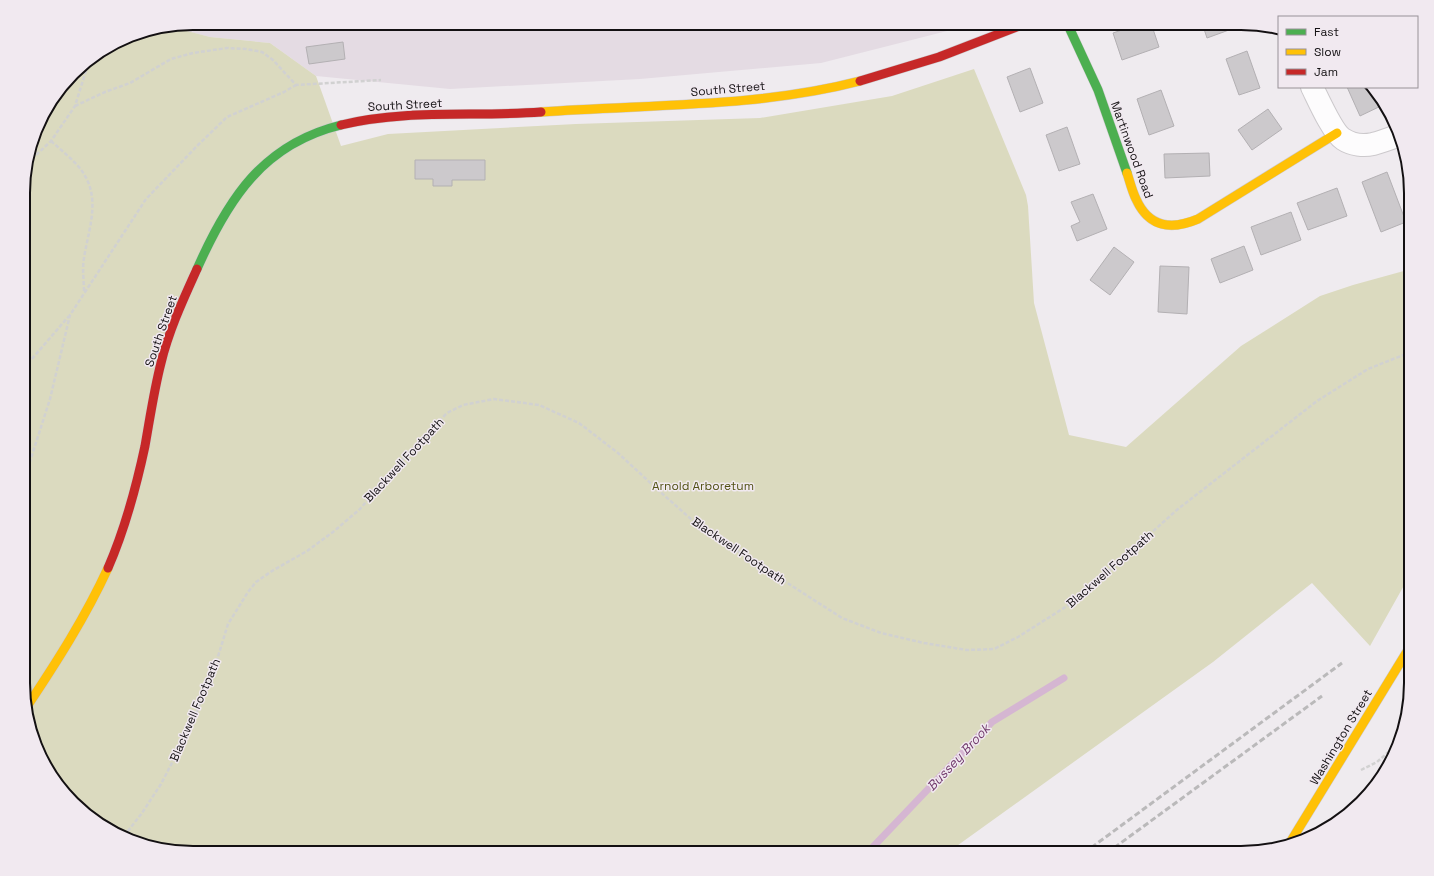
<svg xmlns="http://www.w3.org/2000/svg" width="1434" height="876" font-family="'Space Grotesk',sans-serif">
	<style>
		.built { fill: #e4dbe3 }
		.green { fill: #dbdabf }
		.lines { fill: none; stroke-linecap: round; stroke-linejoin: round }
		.stream { stroke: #d5b6d2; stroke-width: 7 }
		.building { fill: #ccc9cc; stroke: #b3b0b3 }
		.street-casing { stroke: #ccc9cc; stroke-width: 24 }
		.fast-casing { stroke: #ccc9cc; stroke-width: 10 }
		.slow-casing { stroke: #ccc9cc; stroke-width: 10 }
		.jam-casing { stroke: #ccc9cc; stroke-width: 10 }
		.path { stroke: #d1d1d1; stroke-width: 2.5; stroke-dasharray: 4 2; stroke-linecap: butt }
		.street { stroke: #fdfcfd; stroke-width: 22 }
		.fast { stroke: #4caf50; stroke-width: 9 }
		.slow { stroke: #ffc107; stroke-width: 9 }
		.jam { stroke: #c62828; stroke-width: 9 }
		.rail { stroke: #bab9ba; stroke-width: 3; stroke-dasharray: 6 3; stroke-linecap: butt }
		.labels { text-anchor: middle; stroke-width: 3; stroke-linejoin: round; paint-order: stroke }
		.street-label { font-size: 12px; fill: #131012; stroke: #f1e9f0 }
		.park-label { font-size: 12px; fill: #525214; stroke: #f1e9f0 }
		.water-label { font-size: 13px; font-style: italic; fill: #70396b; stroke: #f1e9f0 }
		.rim { fill: none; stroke: #131012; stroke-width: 2 }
	</style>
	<rect width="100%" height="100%" fill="#efebef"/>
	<path class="built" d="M193,23H969L951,30L821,63L640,79L450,89L316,76L270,43L210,37L186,31L184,25Z"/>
	<path class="green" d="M184,25L187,31L210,37L270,43L316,76L341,146L388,134L576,124L760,118L892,96L974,69L1026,195L1028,206L1034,303L1069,435L1126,447L1241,346L1320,296L1353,285L1411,269V573L1370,646L1312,583L1213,662L947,853H193L149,847L99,824L46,768L24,705V171L41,118L81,65L128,36Z"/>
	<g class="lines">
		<path class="stream" d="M864,853L871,849L992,722L1064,678"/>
	</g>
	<g class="building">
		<path d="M1142,23H1151L1159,47L1122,60L1113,33Z"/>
		<path d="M1202,23H1226L1229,30L1207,38Z"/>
		<path d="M343,42L345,59L309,64L306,47Z"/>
		<path d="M1247,51L1260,88L1239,95L1226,59Z"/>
		<path d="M1030,68L1043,103L1020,112L1007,77Z"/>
		<path d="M1347,87H1368L1385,104L1360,116Z"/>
		<path d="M1161,90L1174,126L1149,135L1137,99Z"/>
		<path d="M1268,109L1282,129L1252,150L1238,130Z"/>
		<path d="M1067,127L1080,164L1059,171L1046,135Z"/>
		<path d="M1209,153L1210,176L1165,178L1164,154Z"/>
		<path d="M415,160H485V180H452V186H433V179H415Z"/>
		<path d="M1387,172L1406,222L1381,232L1362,182Z"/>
		<path d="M1337,188L1347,216L1308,230L1297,203Z"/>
		<path d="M1093,194L1107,229L1077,241L1071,226L1080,222L1071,202Z"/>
		<path d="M1291,212L1301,240L1261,255L1251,227Z"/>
		<path d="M1244,246L1253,270L1220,283L1211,259Z"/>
		<path d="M1114,247L1134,262L1110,295L1090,280Z"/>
		<path d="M1160,266L1189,267L1187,314L1158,312Z"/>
	</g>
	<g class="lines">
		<g class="street-casing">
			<path id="street" d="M1312,87C1318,99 1333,133 1343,139C1352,145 1364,146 1373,144C1381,142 1389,139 1397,136"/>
		</g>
		<g class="fast-casing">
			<g id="fast">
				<path d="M1067,23L1098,90L1127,173"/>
				<path d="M197,269C228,199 263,144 341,125"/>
			</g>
		</g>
		<g class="slow-casing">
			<g id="slow">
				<path d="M541,112C647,104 756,108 860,81"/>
				<path d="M1127,173C1130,182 1132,191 1136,199C1149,228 1172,230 1198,219L1337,133"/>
				<path d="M26,708C56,663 85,618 108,568"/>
				<path d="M1291,841L1411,645"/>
			</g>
		</g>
		<g class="jam-casing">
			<g id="jam">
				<path d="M860,81L939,57L1027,23"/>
				<path d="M341,125C406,109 474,117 541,112"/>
				<path d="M108,568C125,529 136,488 145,446C150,418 154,390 161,363C169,330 183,300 197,269"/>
			</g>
		</g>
		<g class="path">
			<path d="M75,106L105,92L130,83L171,59L193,53L227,48L246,49L262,52L273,60L296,85L381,80"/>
			<path d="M51,141C60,149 70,157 78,166C103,195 89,226 84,258C82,269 84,281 84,292"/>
			<path d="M25,169L34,157L51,141L75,106L89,61"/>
			<path d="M24,368L69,316"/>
			<path d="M24,480L50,399L70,315L146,199L198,145L227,117L284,92L296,85"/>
			<path d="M1361,770L1377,762L1400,742"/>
			<path d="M124,836L142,813L161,784L187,734L212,676L228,624L248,592L256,582L272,571L307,551L333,532L360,509L381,485L400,462L447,413L463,405L494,399L539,405L579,423L618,453L657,489L700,527L842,618L881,633L924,643L967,650L994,649L1018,637L1075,601L1178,509L1317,401L1368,369L1411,352"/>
		</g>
		<use href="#street" class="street"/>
		<use href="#fast" class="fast"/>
		<use href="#slow" class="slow"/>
		<use href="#jam" class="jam"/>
		<g class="rail">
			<path d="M1084,853L1342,663"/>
			<path d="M1107,853L1322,696"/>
		</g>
	</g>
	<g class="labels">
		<g class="street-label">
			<text transform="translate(728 89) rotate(-5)" y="4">South Street</text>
			<text transform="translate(405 105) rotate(-3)" y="4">South Street</text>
			<text transform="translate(1132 150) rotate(70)" y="4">Martinwood Road</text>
			<text transform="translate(161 331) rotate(-71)" y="4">South Street</text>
			<text transform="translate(404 460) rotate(-47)" y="4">Blackwell Footpath</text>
			<text transform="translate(739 551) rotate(34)" y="4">Blackwell Footpath</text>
			<text transform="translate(1110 569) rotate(-41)" y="4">Blackwell Footpath</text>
			<text transform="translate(195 710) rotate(-67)" y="4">Blackwell Footpath</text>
			<text transform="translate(1341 737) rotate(-59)" y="4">Washington Street</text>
		</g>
		<g class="park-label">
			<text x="703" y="490">Arnold Arboretum</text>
		</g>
		<g class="water-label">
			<text transform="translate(958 757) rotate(-47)" y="5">Bussey Brook</text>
		</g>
	</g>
	<path d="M0 0H1434V876H0ZM193 30H1241A163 163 0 0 1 1404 193V683A163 163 0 0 1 1241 846H193A163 163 0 0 1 30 683V193A163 163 0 0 1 193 30Z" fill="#f1e9f0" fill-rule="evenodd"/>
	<path class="rim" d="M193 30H1241A163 163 0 0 1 1404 193V683A163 163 0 0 1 1241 846H193A163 163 0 0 1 30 683V193A163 163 0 0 1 193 30Z"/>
	<rect x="1278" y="16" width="140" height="72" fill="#f1e9f0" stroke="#989297"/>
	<rect x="1286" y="29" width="20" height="6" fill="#4caf50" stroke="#989297"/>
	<text x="1314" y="36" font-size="12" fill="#131012">Fast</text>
	<rect x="1286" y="49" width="20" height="6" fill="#ffc107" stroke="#989297"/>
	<text x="1314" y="56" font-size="12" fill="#131012">Slow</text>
	<rect x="1286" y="69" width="20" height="6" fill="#c62828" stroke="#989297"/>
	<text x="1314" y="76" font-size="12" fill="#131012">Jam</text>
</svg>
